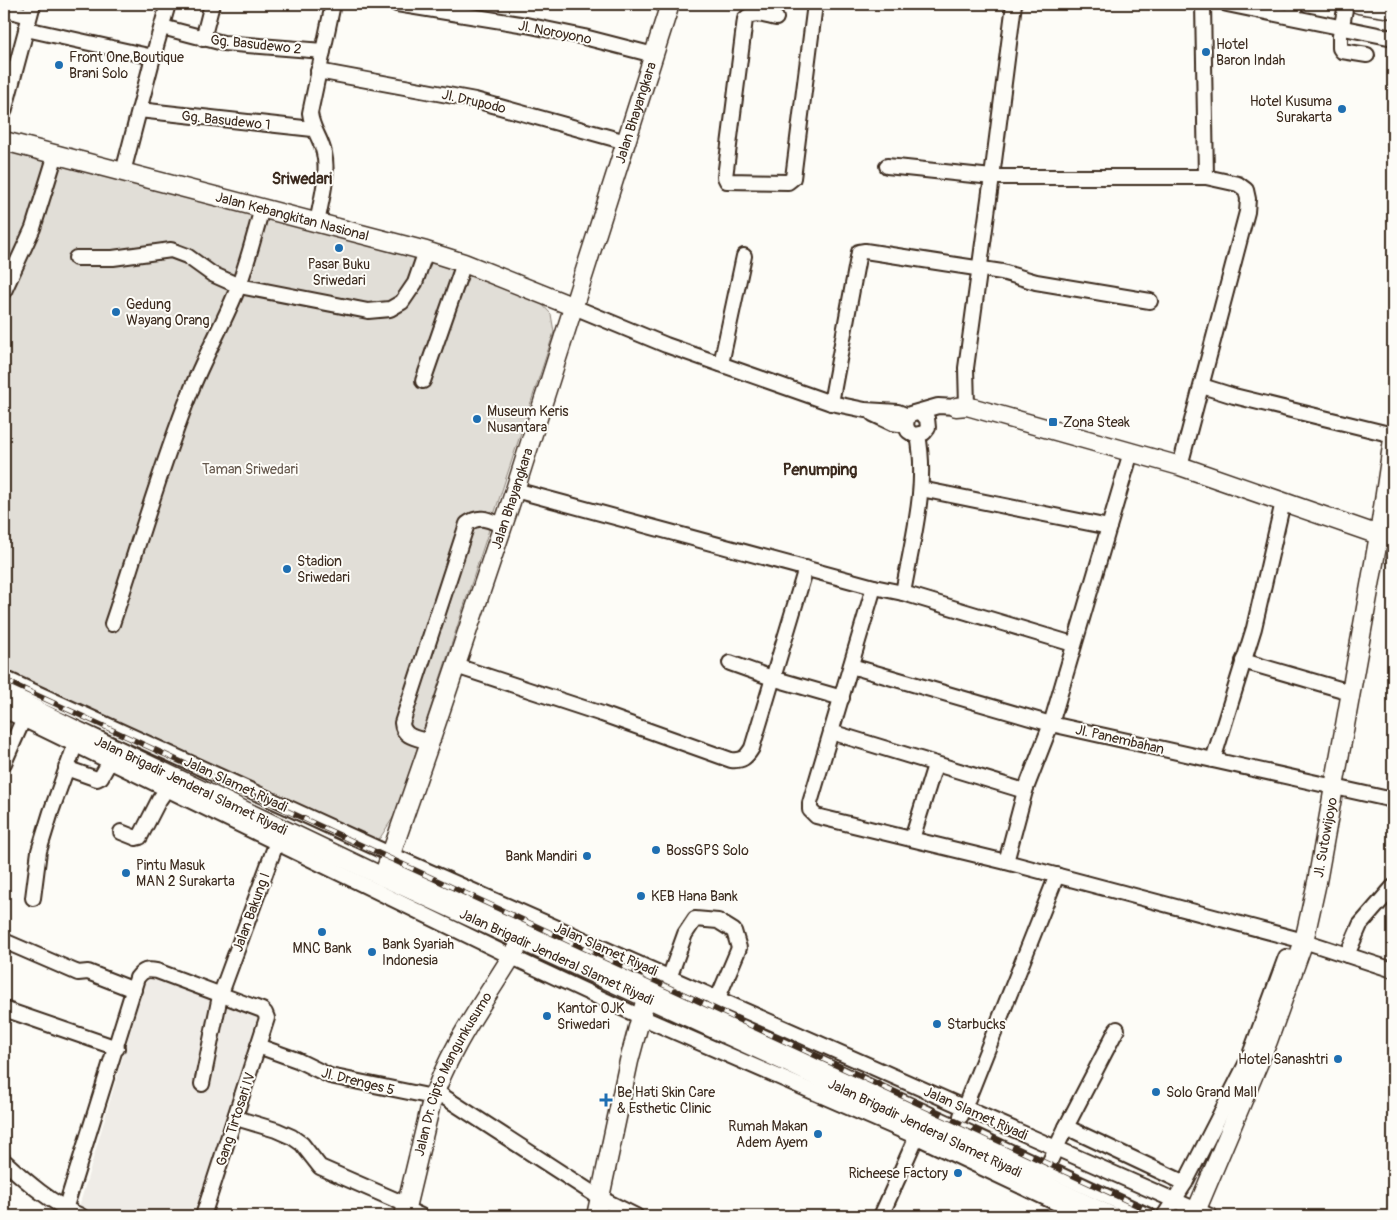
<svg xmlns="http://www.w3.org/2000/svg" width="1397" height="1220" font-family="Pangolin,sans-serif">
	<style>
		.built { fill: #efece7 }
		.green { fill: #e1ded7; stroke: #8e847a }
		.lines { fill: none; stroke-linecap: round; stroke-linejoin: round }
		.minor-casing { stroke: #3b2a1e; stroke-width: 18 }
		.major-casing { stroke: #3b2a1e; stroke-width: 21 }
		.minor { stroke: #fdfcf7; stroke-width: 14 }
		.major { stroke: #fdfcf7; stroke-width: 18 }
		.rail-casing { stroke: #3b2a1e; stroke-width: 5.5 }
		.rail { stroke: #fdfcf7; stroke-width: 4; stroke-dasharray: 11; stroke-linecap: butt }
		.poi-dot { fill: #1f6fb2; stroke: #fdfcf7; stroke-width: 2 }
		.labels { text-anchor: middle; stroke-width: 4; stroke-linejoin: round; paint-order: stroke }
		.street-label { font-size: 14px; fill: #3b2a1e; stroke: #fdfcf7 }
		.poi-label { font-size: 14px; fill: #3b2a1e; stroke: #fdfcf7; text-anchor: start }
		.park-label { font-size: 14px; fill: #64574c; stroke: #fdfcf7 }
		.quarter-label { font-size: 16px; font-weight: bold; fill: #3b2a1e; stroke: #fdfcf7 }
	</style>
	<rect width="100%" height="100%" fill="#fdfcf7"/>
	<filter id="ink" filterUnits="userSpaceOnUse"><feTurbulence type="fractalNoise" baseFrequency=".02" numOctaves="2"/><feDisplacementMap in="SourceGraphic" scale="10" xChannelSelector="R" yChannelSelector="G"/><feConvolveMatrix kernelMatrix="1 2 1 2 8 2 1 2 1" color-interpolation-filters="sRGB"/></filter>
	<g filter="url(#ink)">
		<path class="built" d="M147,974L265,1020L202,1216H102L79,1207Z"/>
		<path class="green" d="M4,147L445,265L540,302L551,314L554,332L396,813L380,838L373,841L4,672Z"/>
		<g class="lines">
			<g class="minor-casing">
				<g id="minor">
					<path d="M397,4L526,25L584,37L654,55"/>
					<path d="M1203,4L1206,177"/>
					<path d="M1227,4L1393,38"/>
					<path d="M1346,4L1340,36V48L1342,51L1367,55"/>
					<path d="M4,9L29,16"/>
					<path d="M1293,17L1295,4"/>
					<path d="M776,18C766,16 753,10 745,19L725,177L727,181L788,182L793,178L815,4"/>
					<path d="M162,27L223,43L323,51"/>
					<path d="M26,29L153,57"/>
					<path d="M203,39L212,4"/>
					<path d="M318,71L475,100L626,142"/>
					<path d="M139,110L313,129"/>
					<path d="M4,112L33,4"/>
					<path d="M887,166L992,177H1206L1238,184L1246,190L1248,199L1247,212L1180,466"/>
					<path d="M123,172L153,57L168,4"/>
					<path d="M317,223C321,201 329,175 324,153C321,138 312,130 310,113L333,4"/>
					<path d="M76,258H113L171,250L187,256L212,274L239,286L368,311L390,309L402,302L415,283L426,251"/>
					<path d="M4,291L33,228L56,154"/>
					<path d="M574,307L666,345L831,403L865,410L898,412L908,416"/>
					<path d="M721,364L744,256"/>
					<path d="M423,381L464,263"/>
					<path d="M1202,386L1234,396L1393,435"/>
					<path d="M831,403L859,252L865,251L1002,272L1036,282L1150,301"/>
					<path d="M967,406L966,368L992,177L1014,4"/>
					<path d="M920,413L927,418L928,428L924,433L914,435L908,431L906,425L907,419L910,414L938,406L956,407"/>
					<path d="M873,414L892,423L906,425"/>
					<path d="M921,489L1109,527"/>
					<path d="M515,490L874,587L903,593L1073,644"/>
					<path d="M874,587L810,803V810L816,816L1006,862L1304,941L1393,970"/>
					<path d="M903,593C912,541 928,487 918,435"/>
					<path d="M112,624C138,547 160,468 190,393C204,356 225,322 239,285C248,260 255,234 262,208"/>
					<path d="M1243,661L1350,692"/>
					<path d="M730,663L772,678L842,698"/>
					<path d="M456,666L602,714L731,760C742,761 746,758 752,748L806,568"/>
					<path d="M851,666L1051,724L1393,800"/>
					<path d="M4,678L403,860L1210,1216"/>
					<path d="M4,710L512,957L641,1017L917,1137L1084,1216"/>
					<path d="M831,732L1025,791"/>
					<path d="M430,742C418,738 403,738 402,723L467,524C480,514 489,520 503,526"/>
					<path d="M1213,760L1254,628L1283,502"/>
					<path d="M4,763L27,711"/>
					<path d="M66,768L97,779L101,777L114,754"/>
					<path d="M121,832L136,838L140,837L159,800L171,783"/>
					<path d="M912,839L935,765"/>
					<path d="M1006,862L1025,791L1051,724L1131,452"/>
					<path d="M397,868L1149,1216"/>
					<path d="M33,898L39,851L51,812L78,737"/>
					<path d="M4,941L78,973L88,972L134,990"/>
					<path d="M1347,955L1360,925L1393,887"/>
					<path d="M667,984L685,934L695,919L718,921L734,931L739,948L714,1007"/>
					<path d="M4,1009L117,1048"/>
					<path d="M258,1046L297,1060L330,1076L433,1097"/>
					<path d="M202,1084L220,996L279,836"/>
					<path d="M435,1091L600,1198L636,1216"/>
					<path d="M961,1116L1057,875"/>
					<path d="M236,1118L276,1130L292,1137L302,1144L320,1167L407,1205"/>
					<path d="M1066,1127L1185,1183"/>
					<path d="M4,1161C28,1183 51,1203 81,1216"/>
					<path d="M1043,1176L1066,1127L1117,1029"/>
					<path d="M406,1209L421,1216"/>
					<path d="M63,1216L137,978C143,970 147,969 157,971L262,1010L265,1013L267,1018L203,1216"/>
					<path d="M881,1216L920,1129"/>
					<path d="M1164,1216L1185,1183L1248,1060L1286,957L1298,959"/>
				</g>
			</g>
			<g class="major-casing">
				<g id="major">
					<path d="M1359,4L1393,9"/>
					<path id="s1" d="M4,141L426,251L464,263L574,307"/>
					<path d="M956,407L967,406L1180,466L1393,540"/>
					<path id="s2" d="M4,694L80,732L383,877L784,1061L1111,1216"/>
					<path id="s3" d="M383,877L430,742L515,490L670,4"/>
					<path id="s4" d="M404,1216L431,1104C450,1044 490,994 521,941"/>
					<path d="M596,1216L629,1061L646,998"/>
					<path id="s5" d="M1194,1216L1268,1041L1304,941L1317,882L1379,535L1393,439"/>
				</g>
			</g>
			<use href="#minor" class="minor"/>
			<use href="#major" class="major"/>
			<g class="rail-casing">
				<path id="rail" d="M4,680L666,986L1160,1216"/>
			</g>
			<use href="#rail" class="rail"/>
		</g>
	</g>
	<g class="poi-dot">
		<circle cx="1206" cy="52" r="5"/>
		<circle cx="59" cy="65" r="5"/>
		<circle cx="1342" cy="109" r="5"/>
		<circle cx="339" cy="248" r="5"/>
		<circle cx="116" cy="312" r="5"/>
		<circle cx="477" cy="419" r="5"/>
		<rect x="1048" y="417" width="10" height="10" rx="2.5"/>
		<circle cx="287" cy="569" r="5"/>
		<circle cx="656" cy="850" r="5"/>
		<circle cx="587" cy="856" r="5"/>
		<circle cx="126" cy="873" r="5"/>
		<circle cx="641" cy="896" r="5"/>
		<circle cx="322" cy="932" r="5"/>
		<circle cx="372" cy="952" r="5"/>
		<circle cx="547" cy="1016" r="5"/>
		<circle cx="937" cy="1024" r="5"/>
		<circle cx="1338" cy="1059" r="5"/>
		<circle cx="1156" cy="1092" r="5"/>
		<path d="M603.5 1092.5h5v5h5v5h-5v5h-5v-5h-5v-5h5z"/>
		<circle cx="818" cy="1134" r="5"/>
		<circle cx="958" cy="1173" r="5"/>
	</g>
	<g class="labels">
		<g class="street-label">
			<text transform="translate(555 32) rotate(11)" y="5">Jl. Noroyono</text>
			<text transform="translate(256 44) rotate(6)" y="5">Gg. Basudewo 2</text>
			<text transform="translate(474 101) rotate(13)" y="5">Jl. Drupodo</text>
			<text dy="5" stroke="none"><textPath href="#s3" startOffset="805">Jalan Bhayangkara</textPath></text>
			<text transform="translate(226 120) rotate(6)" y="5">Gg. Basudewo 1</text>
			<text dy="5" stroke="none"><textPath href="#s1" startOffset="298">Jalan Kebangkitan Nasional</textPath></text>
			<text dy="5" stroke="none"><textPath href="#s3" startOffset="400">Jalan Bhayangkara</textPath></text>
			<text transform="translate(1120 739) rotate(13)" y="5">Jl. Panembahan</text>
			<text transform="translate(236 784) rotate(25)" y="5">Jalan Slamet Riyadi</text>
			<text dy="5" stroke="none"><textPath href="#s2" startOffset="208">Jalan Brigadir Jenderal Slamet Riyadi</textPath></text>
			<text dy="5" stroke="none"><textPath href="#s5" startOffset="402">Jl. Sutowijoyo</textPath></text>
			<text transform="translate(251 912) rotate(-70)" y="5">Jalan Bakung I</text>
			<text transform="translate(606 949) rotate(24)" y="5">Jalan Slamet Riyadi</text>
			<text dy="5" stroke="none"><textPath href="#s2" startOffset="612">Jalan Brigadir Jenderal Slamet Riyadi</textPath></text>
			<text dy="5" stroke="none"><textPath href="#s4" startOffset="151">Jalan Dr. Cipto Mangunkusumo</textPath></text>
			<text transform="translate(358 1081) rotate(14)" y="5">Jl. Drenges 5</text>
			<text transform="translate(976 1113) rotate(24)" y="5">Jalan Slamet Riyadi</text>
			<text transform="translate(235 1119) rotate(-72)" y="5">Gang Tirtosari IV</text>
			<text dy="5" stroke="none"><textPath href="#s2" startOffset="1018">Jalan Brigadir Jenderal Slamet Riyadi</textPath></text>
		</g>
		<g class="poi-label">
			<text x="1216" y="49">Hotel<tspan x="1216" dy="16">Baron Indah</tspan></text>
			<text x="69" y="62">Front One Boutique<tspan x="69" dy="16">Brani Solo</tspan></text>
			<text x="1332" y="106" text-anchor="end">Hotel Kusuma<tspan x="1332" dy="16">Surakarta</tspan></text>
			<text x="339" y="269" text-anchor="middle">Pasar Buku<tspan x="339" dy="16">Sriwedari</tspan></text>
			<text x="126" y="309">Gedung<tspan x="126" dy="16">Wayang Orang</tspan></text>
			<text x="487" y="416">Museum Keris<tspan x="487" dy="16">Nusantara</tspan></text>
			<text x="1063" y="427">Zona Steak</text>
			<text x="297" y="566">Stadion<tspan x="297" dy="16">Sriwedari</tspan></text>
			<text x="666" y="855">BossGPS Solo</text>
			<text x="577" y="861" text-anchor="end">Bank Mandiri</text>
			<text x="136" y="870">Pintu Masuk<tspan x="136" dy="16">MAN 2 Surakarta</tspan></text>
			<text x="651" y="901">KEB Hana Bank</text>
			<text x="382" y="949">Bank Syariah<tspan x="382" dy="16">Indonesia</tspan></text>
			<text x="322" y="953" text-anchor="middle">MNC Bank</text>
			<text x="557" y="1013">Kantor OJK<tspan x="557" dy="16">Sriwedari</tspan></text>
			<text x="947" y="1029">Starbucks</text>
			<text x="1328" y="1064" text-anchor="end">Hotel Sanashtri</text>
			<text x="617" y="1097">Be Hati Skin Care<tspan x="617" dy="16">&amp; Esthetic Clinic</tspan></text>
			<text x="1166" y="1097">Solo Grand Mall</text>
			<text x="808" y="1131" text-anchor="end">Rumah Makan<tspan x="808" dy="16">Adem Ayem</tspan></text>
			<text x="948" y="1178" text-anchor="end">Richeese Factory</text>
		</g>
		<g class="park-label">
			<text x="250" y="474">Taman Sriwedari</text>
		</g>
		<g class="quarter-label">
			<text x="302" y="184">Sriwedari</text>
			<text x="820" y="475">Penumping</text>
		</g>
	</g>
	<rect width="1397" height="1220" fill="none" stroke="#fdfcf7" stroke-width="20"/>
	<rect x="10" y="10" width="1377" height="1200" fill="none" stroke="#3b2a1e" stroke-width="2" filter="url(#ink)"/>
</svg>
